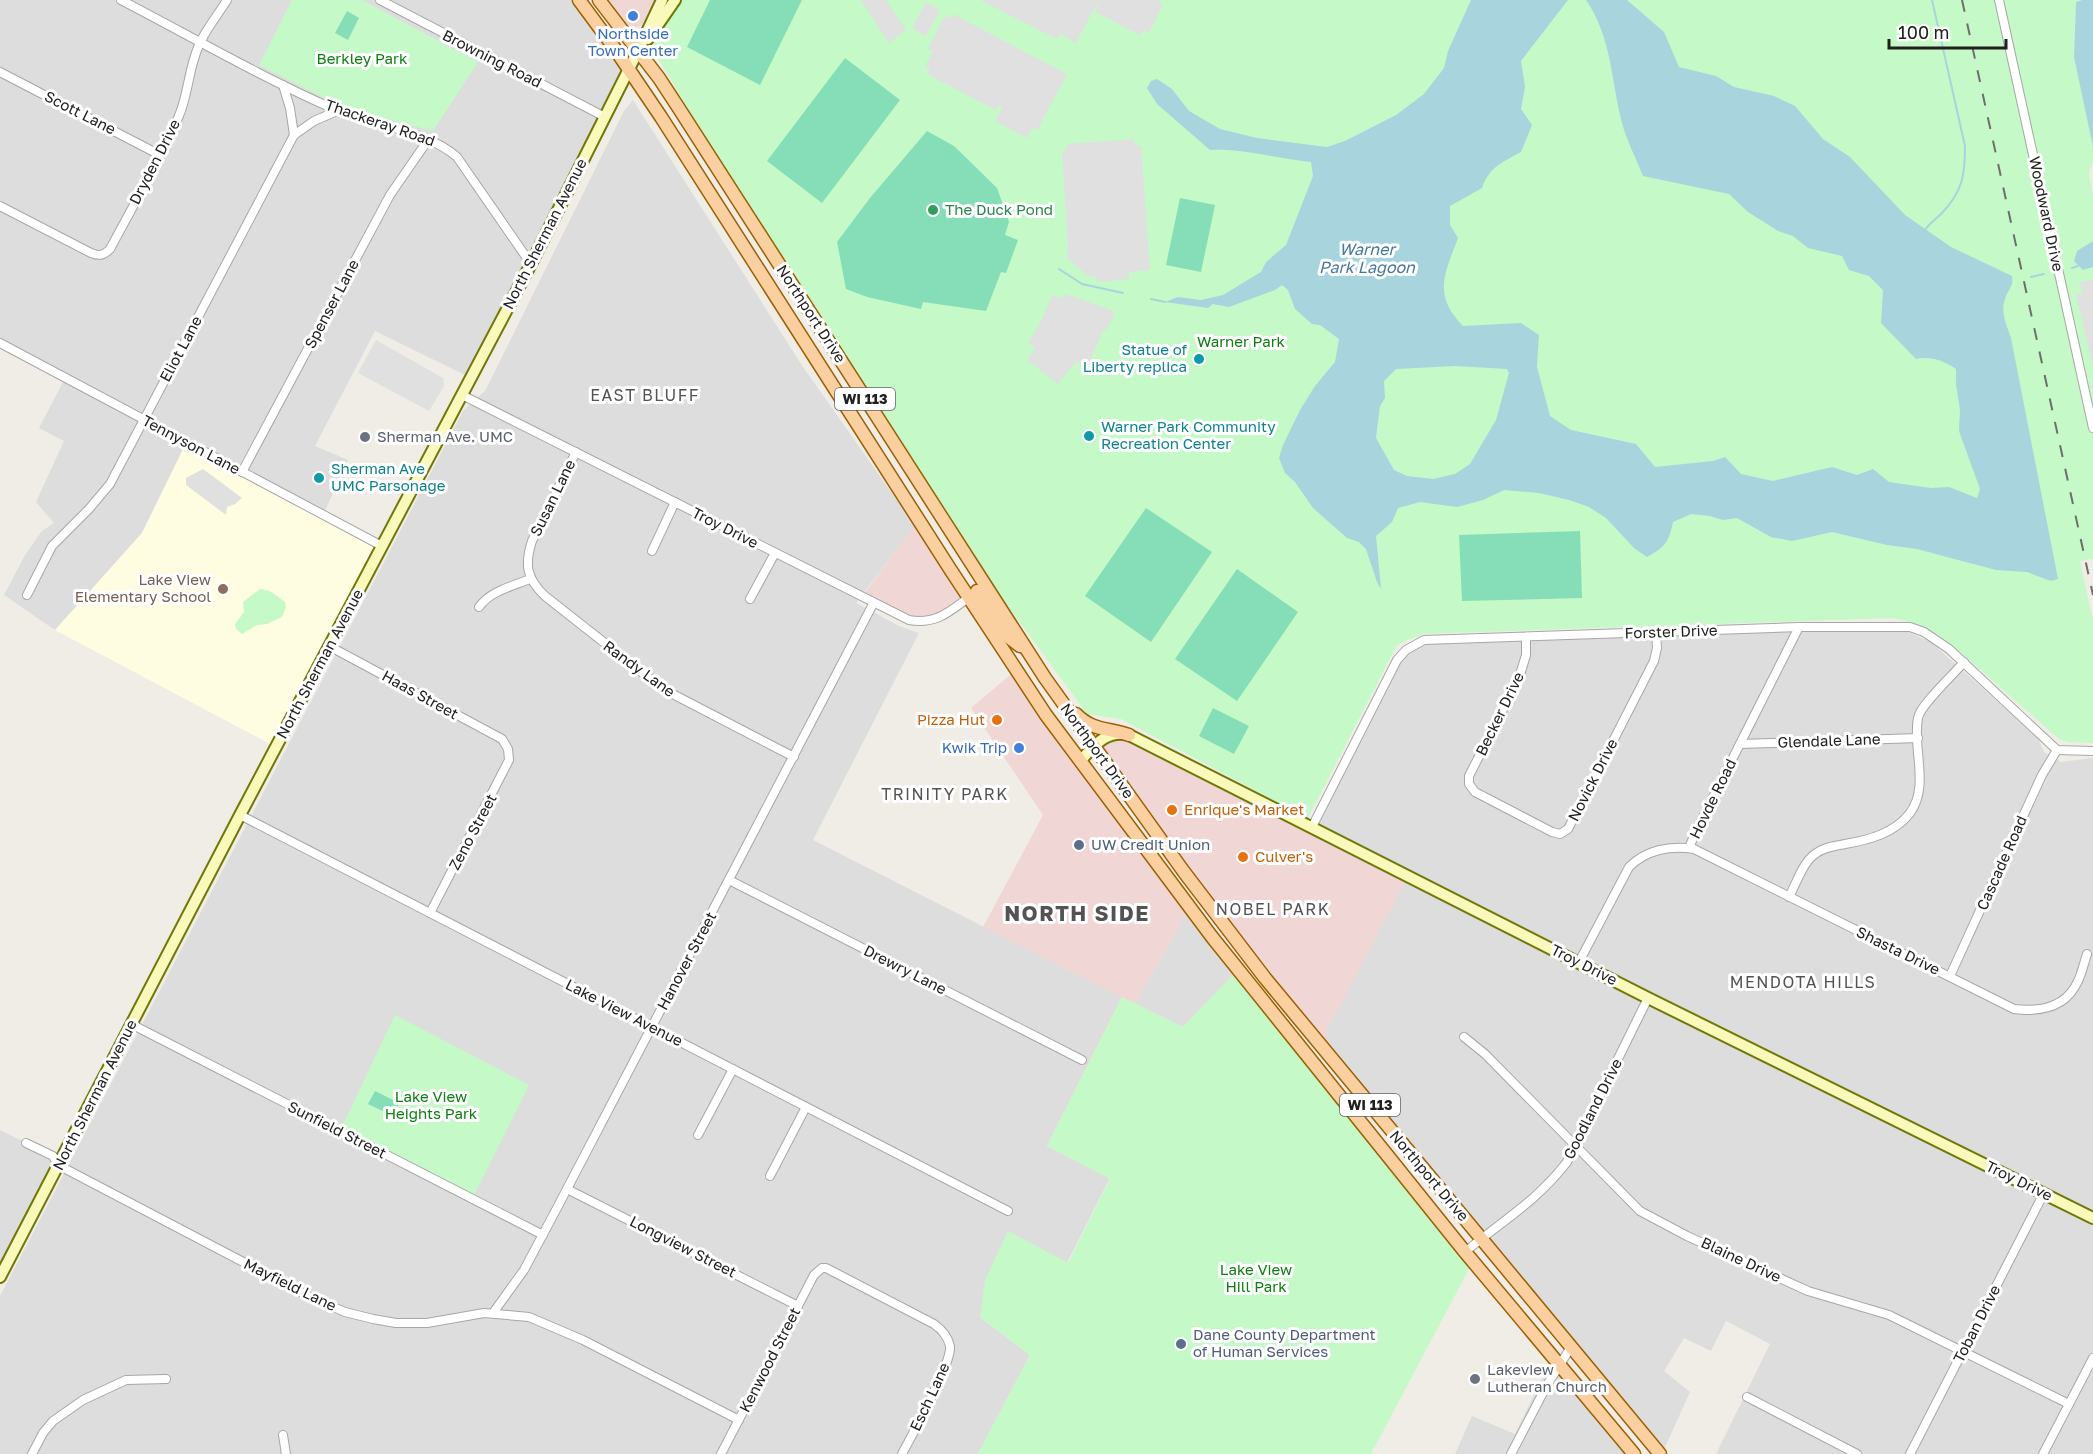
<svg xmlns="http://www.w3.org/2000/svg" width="2093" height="1454" font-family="'Golos Text',sans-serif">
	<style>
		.residential { fill: #dedddd }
		.commercial { fill: #f1d6d6 }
		.education { fill: #fffde1 }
		.park { fill: #c5f9c7 }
		.pitch { fill: #86deb8 }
		.parking { fill: #e0e0e0 }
		.water { fill: #a8d4de; fill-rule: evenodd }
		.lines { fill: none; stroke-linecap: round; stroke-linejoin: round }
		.stream { stroke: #a8d4de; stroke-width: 2 }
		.street-casing { stroke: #a7a7a7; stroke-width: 10 }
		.secondary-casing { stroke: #717806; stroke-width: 14 }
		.primary-casing { stroke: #9b6101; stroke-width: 15 }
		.street { stroke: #fff; stroke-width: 8 }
		.secondary { stroke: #f9f9bc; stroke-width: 10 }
		.primary { stroke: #fbd0a1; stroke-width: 12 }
		.rail { stroke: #6e6e6e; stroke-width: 2; stroke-dasharray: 12 12; stroke-linecap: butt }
		.shop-dot { fill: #3f7fe0; stroke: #fff; stroke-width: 2 }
		.leisure-dot { fill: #2e9e5b; stroke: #fff; stroke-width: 2 }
		.culture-dot { fill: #0f9aa8; stroke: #fff; stroke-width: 2 }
		.worship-dot { fill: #6b7280; stroke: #fff; stroke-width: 2 }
		.education-dot { fill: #8d6e63; stroke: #fff; stroke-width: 2 }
		.food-dot { fill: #e8710a; stroke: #fff; stroke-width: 2 }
		.service-dot { fill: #5c6f8a; stroke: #fff; stroke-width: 2 }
		.labels { text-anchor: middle; stroke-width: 6; stroke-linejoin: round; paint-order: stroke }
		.shield { fill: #fff; stroke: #636363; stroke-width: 1.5 }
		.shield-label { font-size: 14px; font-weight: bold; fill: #202020 }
		.shop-label { font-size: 15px; fill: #366cbe; stroke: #fff }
		.park-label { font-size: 15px; fill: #0d8011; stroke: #fff }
		.street-label { font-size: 15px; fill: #202020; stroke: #fff }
		.leisure-label { font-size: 15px; fill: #27864d; stroke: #fff; text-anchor: start }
		.culture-label { font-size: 15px; fill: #0d838f; stroke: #fff; text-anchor: start }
		.worship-label { font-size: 15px; fill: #5b616d; stroke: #fff; text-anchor: start }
		.education-label { font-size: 15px; fill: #785e54; stroke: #fff; text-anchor: end }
		.food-label { font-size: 15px; fill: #c56008; stroke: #fff; text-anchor: start }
		.service-label { font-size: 15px; fill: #4e5e75; stroke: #fff; text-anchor: start }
		.water-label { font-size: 16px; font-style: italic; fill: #4677a0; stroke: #fff }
		.neighbourhood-label { font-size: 16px; letter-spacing: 1.5px; fill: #535353; stroke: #fff }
		.district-label { font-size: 21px; font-weight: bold; letter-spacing: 1.5px; fill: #535353; stroke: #fff }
	</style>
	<rect width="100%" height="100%" fill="#f0ede7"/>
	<g class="residential">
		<path d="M0,0H579L629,70L471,378L375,331L315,446L348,460L323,515L187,443L142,533L55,630L4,595L25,555L42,531L54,523L36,502L64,441L39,428L65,378L0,343Z"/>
		<path d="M633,100L801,364L915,526L856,603L899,626L919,633L813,840L1122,997L1047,1146L1110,1178L1067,1263L980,1317L1030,1355L978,1454H0V1296L463,411L485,391L624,111Z"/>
		<path d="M1898,627L1932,643L2038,738L2044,752L2061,762L2093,758V1454H1716L1770,1344L1726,1321L1711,1351L1684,1338L1664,1371L1690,1392L1662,1454L1320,1044L1312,827L1397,660L1418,642Z"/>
		<path d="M1186,914L1233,975L1183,1027L1135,1004Z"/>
		<path d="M0,1130L53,1156L58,1165L0,1277Z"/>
		<path d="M1550,1362L1628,1454H1455L1472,1416L1515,1434Z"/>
	</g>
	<g class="commercial">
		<path d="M609,0H655L641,26L632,29L623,22Z"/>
		<path d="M919,520L969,597L925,623L861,598Z"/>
		<path d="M1016,670L1190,907L1135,1004L983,927L1043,815L971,708Z"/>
		<path d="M1116,733L1408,876L1320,1044L1093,747Z"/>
	</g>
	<path class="education" d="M185,445L376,548L270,744L55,630L142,533Z"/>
	<g class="park">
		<path d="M292,0H362L478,62L433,131L346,109L259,65Z"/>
		<path d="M676,0H2082L2076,2L2074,57L2093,145V162L2089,172L2093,198V241L2077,251L2083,270L2093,267V559L2080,561L2093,621V743L2068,742L2059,739L1952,645C1933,631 1916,622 1892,618L1422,634L1397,645L1308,818L1121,719L1087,714L972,557L932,492L754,217L652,49Z"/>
		<path d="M260,589L270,591L285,602L286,607L282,617L267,624L257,625L242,634L236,629L235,624L244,612L243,602Z"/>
		<path d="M1233,975L1471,1265L1371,1454H978L1030,1355L980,1317L985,1280L1008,1231L1068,1263L1110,1179L1047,1146L1122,997L1183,1027Z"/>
		<path d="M395,1015L529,1085L472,1199L340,1131Z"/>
	</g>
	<g class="pitch">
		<path d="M710,0H802L760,85L687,47Z"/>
		<path d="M347,11L359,18L348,40L335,33Z"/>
		<path d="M845,58L900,100L822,203L767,161Z"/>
		<path d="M927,131L954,146L997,188L1009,222L1005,235L1018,240L1006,273L1001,272L986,311L923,302L921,309L867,297L846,289L837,242L870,198Z"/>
		<path d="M1180,198L1215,205L1201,272L1166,265Z"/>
		<path d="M1146,508L1212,552L1151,642L1085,596Z"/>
		<path d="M1580,531L1582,598L1462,601L1459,535Z"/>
		<path d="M1237,569L1298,612L1237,701L1175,659Z"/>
		<path d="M1213,708L1249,726L1234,754L1199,736Z"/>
		<path d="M375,1091L399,1103L393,1116L368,1104Z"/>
	</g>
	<g class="parking">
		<path d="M861,0H886L906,30L889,43Z"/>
		<path d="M980,0H1159V2L1163,4L1149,33L1143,30L1140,35L1095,12L1098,6L1096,5L1076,43L1060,34L1057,39Z"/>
		<path d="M926,2L940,10L926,36L912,28Z"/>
		<path d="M953,14L1067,74L1037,130L1032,128L1027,138L995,121L1002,107L998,105L996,110L927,74L930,69L925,66L933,51L928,49L945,16L950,19Z"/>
		<path d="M1134,139L1135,146L1141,145L1150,270L1129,272V279L1097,282L1095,276H1088L1067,258L1068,244L1062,151L1067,150V144Z"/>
		<path d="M2093,280V362H2092L2076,295L2082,293L2080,282Z"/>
		<path d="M1065,294L1114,311L1113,318L1106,330L1103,331L1090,361L1085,366L1076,361L1058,384L1027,360L1035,348L1028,342L1040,324L1052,295L1062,299Z"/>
		<path d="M376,340L443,378L444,386L429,411L358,373Z"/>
		<path d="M203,469L242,498L235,504L227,507L226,515L186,485V478Z"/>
	</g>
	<g class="water">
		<path d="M1471,0H1568L1521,61L1525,87L1521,109L1532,125L1521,152C1503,162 1489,167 1482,188L1450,206V225L1458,238C1445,273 1432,295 1463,326L1521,323L1539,335L1537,367L1550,416L1571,430L1636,444L1655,467L1713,461L1725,457L1741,474L1773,481L1832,467L1857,475L1873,469L1889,482L1931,488L1949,487L1977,498L1980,489L1959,431L1960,410L1956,384V369C1944,361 1931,356 1916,359L1881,323L1883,290L1869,276L1849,270L1842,256L1808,248L1793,236L1778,231L1748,212L1729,194L1643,176C1635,156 1624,135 1620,115C1611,74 1610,35 1586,0H1627L1664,32L1679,67L1716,76L1734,87L1774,96L1795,106L1823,139L1850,157L1905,215L1951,247L2012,276C2014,287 2008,289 2005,299C2000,312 2007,326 2011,338L2058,579L2051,581L2027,572L1996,570L1917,549L1887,545L1832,532L1792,541L1771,537L1737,518L1723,520L1710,516L1691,514L1673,522C1669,542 1665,547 1647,557L1634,548L1606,518L1589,507L1569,500L1539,493L1504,490L1483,500L1457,507L1420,502L1398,508L1392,522L1376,536L1381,589L1377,582L1366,549L1359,542L1347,538L1313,508L1295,482L1285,473L1279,458L1283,445L1300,410L1315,386L1335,362L1339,339L1320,325L1312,324L1295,309L1288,290L1282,285L1275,290L1229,307L1213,304L1208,308L1165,302L1178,297L1201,300L1223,295L1261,272L1266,262L1286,245L1313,176L1311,162C1277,159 1244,148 1210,150L1157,104L1147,88L1151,81L1157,79L1172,89L1189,111L1220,129L1257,138L1327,147L1345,141L1396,115L1424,94L1444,68L1448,51ZM1455,366L1507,369L1509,373L1496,420L1470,464L1455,474L1433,479L1407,476L1394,470L1376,438L1380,406L1385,398L1384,381L1396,369Z"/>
		<path d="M2082,0H2093V147L2074,57L2076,2Z"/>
		<path d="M2093,241V267L2083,270L2074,261L2077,251Z"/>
	</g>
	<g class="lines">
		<g class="stream">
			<path d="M1925,230C1930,223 1936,219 1942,213C1963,191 1965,174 1965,146L1932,0"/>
			<path d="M2072,268L2078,266"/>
			<path d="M1059,269L1082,284L1123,293"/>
			<path d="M2031,277L2044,274"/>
			<path d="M1151,299L1165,302"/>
		</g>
		<g class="street-casing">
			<g id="street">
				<path d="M121,0C192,37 261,77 334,109C374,127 423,128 457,157L531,264"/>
				<path d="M380,0L605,117"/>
				<path d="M1999,0L2093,428"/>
				<path d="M0,72L160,155"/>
				<path d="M283,85L290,108L294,135"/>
				<path d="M0,206L91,253C99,256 103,256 110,249C133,206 158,163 178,118C187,99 188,76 195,56C201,35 216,18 227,0"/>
				<path d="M0,343L382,546"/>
				<path d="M462,395L909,620C937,625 950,611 972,595"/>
				<path d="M576,452L532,541C524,565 527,579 545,596L663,689L794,757"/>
				<path d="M242,472L390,195L428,140"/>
				<path d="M652,551L675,502"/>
				<path d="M27,595L52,546L89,509L110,484L294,135L314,121L337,111"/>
				<path d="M750,599L775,553"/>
				<path d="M479,607C490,591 513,586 530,579"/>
				<path d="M1526,637V655L1519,678L1469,776V784L1475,792L1552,832L1560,834L1568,829L1654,661L1657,648L1656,632"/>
				<path d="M329,646L502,739L508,749L509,760L430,913"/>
				<path d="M1740,744L1918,738"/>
				<path d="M240,815L1008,1211"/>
				<path d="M1312,827L1397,660L1406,650L1424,640L1799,627H1910L1924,632L1949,649L2057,750L2093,751"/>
				<path d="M1689,848L1696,831L1799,627"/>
				<path d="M729,880L1082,1060"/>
				<path d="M1789,897C1796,884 1803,862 1815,854C1824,847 1835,846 1845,844C1869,840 1895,833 1910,813C1930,786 1912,748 1918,718C1920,705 1954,674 1964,662"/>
				<path d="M1579,962L1629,867C1646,850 1670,845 1694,849L2014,1009C2039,1012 2066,1008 2078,981C2082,973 2084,963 2087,954"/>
				<path d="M1950,976L2042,775L2057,750"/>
				<path d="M131,1024L543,1235"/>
				<path d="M1464,1037L1485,1054L1640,1211L1687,1236L1808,1291L1889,1315L2069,1404"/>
				<path d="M698,1135L733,1069"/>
				<path d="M26,1143L53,1156L58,1165L310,1297L345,1312L373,1319L396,1323H427L484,1313L529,1317L583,1340L739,1420"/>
				<path d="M770,1176L806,1107"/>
				<path d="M567,1189L798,1306"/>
				<path d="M1465,1252C1502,1221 1536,1202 1567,1162L1648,998"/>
				<path d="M493,1313L524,1270L557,1208L873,604"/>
				<path d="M1747,1397L1857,1454"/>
				<path d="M283,1435L286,1454"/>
				<path d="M32,1454L43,1433L53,1421L83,1400L126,1380L166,1379"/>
				<path d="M721,1454L814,1275L822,1268H826L934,1324C941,1329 948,1337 950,1346C952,1364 912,1435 902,1454"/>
				<path d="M1511,1454L1547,1385L1571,1347"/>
				<path d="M1910,1454L2044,1193"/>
				<path d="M2043,1454L2093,1358"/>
			</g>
		</g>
		<g class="secondary-casing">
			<g id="secondary">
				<path d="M648,39L675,0"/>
				<path d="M1081,760C1095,745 1107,729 1129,735L1648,998L2093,1218"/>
				<path d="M0,1277L240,815L531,264L638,51L662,0"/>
			</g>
		</g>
		<g class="primary-casing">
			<g id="primary">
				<path d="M579,0L613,46L661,117L950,569L1046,715L1212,937L1465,1252L1634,1454"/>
				<path d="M599,0L659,78L678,107L1045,678L1184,872L1265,978L1660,1454"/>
				<path d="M977,591L1007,636L1020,646"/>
				<path d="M1076,714C1092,731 1109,728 1129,735"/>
			</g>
		</g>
		<use href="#street" class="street"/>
		<use href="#secondary" class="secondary"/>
		<use href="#primary" class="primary"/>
		<path class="rail" d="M1962,0L2093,595"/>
	</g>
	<g class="shop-dot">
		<circle cx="633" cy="16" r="6"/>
		<circle cx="1019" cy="748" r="6"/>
	</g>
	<circle class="leisure-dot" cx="933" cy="210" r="6"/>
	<g class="culture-dot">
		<circle cx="1199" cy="359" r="6"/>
		<circle cx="1089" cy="436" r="6"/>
		<circle cx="319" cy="478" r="6"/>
	</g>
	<g class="worship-dot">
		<circle cx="365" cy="437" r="6"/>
		<circle cx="1475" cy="1379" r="6"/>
	</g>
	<circle class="education-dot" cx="223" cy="589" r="6"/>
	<g class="food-dot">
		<circle cx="997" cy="720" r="6"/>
		<circle cx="1172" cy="810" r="6"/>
		<circle cx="1243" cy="857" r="6"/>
	</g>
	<g class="service-dot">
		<circle cx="1079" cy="845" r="6"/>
		<circle cx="1181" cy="1344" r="6"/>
	</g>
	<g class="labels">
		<g class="shield">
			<rect x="835" y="388" width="60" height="22" rx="4.5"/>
			<rect x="1340" y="1094" width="60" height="22" rx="4.5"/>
		</g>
		<g class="shield-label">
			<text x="865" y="404">WI 113</text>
			<text x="1370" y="1110">WI 113</text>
		</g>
		<g class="shop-label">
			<text x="633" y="39">Northside<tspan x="633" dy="17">Town Center</tspan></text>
			<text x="1007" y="753" text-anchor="end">Kwik Trip</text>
		</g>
		<g class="park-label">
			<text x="362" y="64">Berkley Park</text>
			<text x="1241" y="347">Warner Park</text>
			<text x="431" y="1102">Lake View<tspan x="431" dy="17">Heights Park</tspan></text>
			<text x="1256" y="1275">Lake View<tspan x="1256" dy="17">Hill Park</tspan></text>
		</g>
		<g class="street-label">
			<text transform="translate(492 59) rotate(27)" y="5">Browning Road</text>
			<text transform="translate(80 113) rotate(27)" y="5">Scott Lane</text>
			<text transform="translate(380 123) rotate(19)" y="5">Thackeray Road</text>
			<text transform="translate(155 162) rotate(-63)" y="5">Dryden Drive</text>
			<text transform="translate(2046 214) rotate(78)" y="5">Woodward Drive</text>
			<text transform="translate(545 234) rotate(-63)" y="5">North Sherman Avenue</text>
			<text transform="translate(332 304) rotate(-62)" y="5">Spenser Lane</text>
			<text transform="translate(811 314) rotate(57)" y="5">Northport Drive</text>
			<text transform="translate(181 349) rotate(-62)" y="5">Eliot Lane</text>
			<text transform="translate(191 445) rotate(28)" y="5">Tennyson Lane</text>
			<text transform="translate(553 498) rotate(-64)" y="5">Susan Lane</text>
			<text transform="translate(725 528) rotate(27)" y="5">Troy Drive</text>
			<text transform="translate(1671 632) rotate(-2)" y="5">Forster Drive</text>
			<text transform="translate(320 664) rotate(-62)" y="5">North Sherman Avenue</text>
			<text transform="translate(639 669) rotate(36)" y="5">Randy Lane</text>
			<text transform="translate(420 695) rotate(29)" y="5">Haas Street</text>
			<text transform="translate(1500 714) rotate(-64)" y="5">Becker Drive</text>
			<text transform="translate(1829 741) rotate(-2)" y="5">Glendale Lane</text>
			<text transform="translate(1097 751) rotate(54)" y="5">Northport Drive</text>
			<text transform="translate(1593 780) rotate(-63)" y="5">Novick Drive</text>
			<text transform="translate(1713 799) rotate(-64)" y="5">Hovde Road</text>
			<text transform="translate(473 832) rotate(-62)" y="5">Zeno Street</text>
			<text transform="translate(2002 863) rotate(-66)" y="5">Cascade Road</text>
			<text transform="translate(1898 951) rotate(26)" y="5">Shasta Drive</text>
			<text transform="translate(687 961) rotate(-62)" y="5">Hanover Street</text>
			<text transform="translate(1584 965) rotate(27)" y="5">Troy Drive</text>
			<text transform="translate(905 970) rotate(27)" y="5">Drewry Lane</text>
			<text transform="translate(624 1013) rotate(27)" y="5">Lake View Avenue</text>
			<text transform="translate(95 1095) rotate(-63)" y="5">North Sherman Avenue</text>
			<text transform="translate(1593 1109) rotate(-63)" y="5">Goodland Drive</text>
			<text transform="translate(337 1130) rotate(27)" y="5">Sunfield Street</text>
			<text transform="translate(1429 1176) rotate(50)" y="5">Northport Drive</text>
			<text transform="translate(2019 1181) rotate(26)" y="5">Troy Drive</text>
			<text transform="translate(683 1247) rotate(27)" y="5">Longview Street</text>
			<text transform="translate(1741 1260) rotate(25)" y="5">Blaine Drive</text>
			<text transform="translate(290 1285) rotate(26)" y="5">Mayfield Lane</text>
			<text transform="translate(1977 1324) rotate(-63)" y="5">Toban Drive</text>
			<text transform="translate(770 1360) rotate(-63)" y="5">Kenwood Street</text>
			<text transform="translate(930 1397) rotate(-65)" y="5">Esch Lane</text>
		</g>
		<g class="leisure-label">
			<text x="945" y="215">The Duck Pond</text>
		</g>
		<g class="culture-label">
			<text x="1187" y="355" text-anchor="end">Statue of<tspan x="1187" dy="17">Liberty replica</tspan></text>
			<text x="1101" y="432">Warner Park Community<tspan x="1101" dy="17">Recreation Center</tspan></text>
			<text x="331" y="474">Sherman Ave<tspan x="331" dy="17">UMC Parsonage</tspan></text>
		</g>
		<g class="worship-label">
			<text x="377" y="442">Sherman Ave. UMC</text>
			<text x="1487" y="1375">Lakeview<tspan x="1487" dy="17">Lutheran Church</tspan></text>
		</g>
		<g class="education-label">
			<text x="211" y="585">Lake View<tspan x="211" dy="17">Elementary School</tspan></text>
		</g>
		<g class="food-label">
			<text x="985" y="725" text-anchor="end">Pizza Hut</text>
			<text x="1184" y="815">Enrique's Market</text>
			<text x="1255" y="862">Culver's</text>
		</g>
		<g class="service-label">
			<text x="1091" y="850">UW Credit Union</text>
			<text x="1193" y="1340">Dane County Department<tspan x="1193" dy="17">of Human Services</tspan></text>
		</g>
		<g class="water-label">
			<text x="1367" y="255">Warner<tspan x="1367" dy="18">Park Lagoon</tspan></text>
		</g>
		<g class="neighbourhood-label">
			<text x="645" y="401">EAST BLUFF</text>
			<text x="945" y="800">TRINITY PARK</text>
			<text x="1273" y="915">NOBEL PARK</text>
			<text x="1803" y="988">MENDOTA HILLS</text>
		</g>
		<g class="district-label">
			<text x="1077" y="921">NORTH SIDE</text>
		</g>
	</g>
	<path d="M1889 39v9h117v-9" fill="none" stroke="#202020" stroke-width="3"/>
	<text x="1898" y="39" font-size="18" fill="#202020" stroke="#ffffff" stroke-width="4.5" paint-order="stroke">100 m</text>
</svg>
